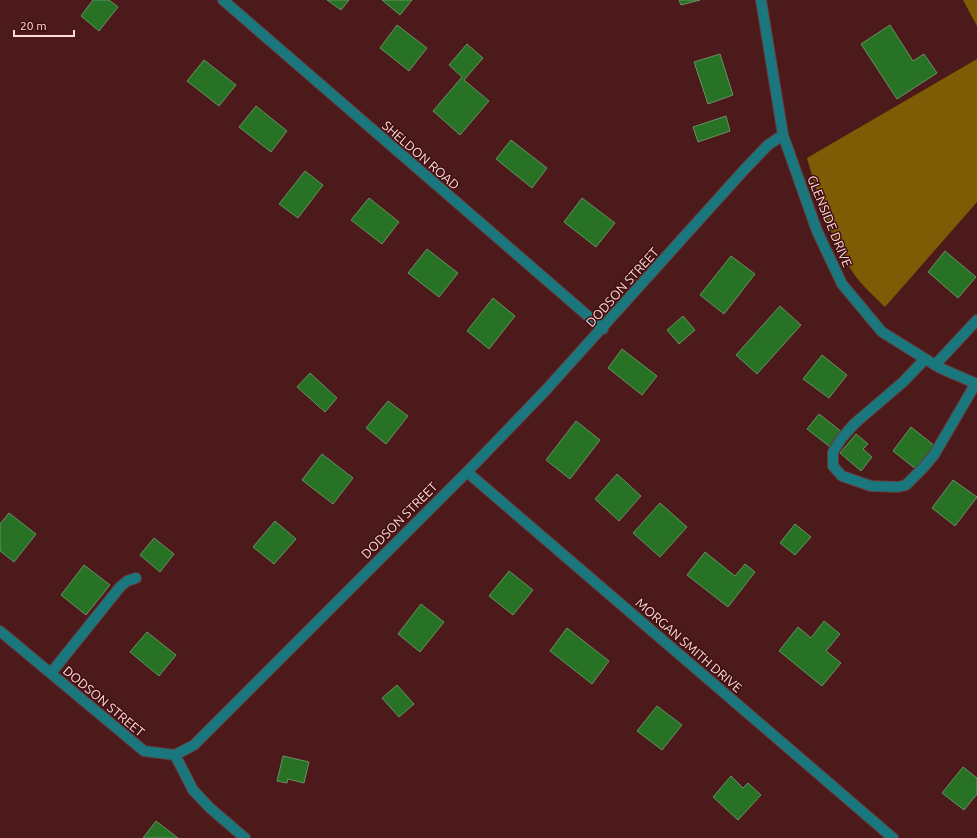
<svg xmlns="http://www.w3.org/2000/svg" width="977" height="838" font-family="Ubuntu,sans-serif">
	<style>
		.forest { fill: #7e5c05 }
		.building { fill: #277225; stroke: #699066 }
		.lines { fill: none; stroke-linecap: round; stroke-linejoin: round }
		.service-casing { stroke: #683939; stroke-width: 12 }
		.minor-casing { stroke: #683939; stroke-width: 12 }
		.service { stroke: #1a777e; stroke-width: 10 }
		.minor { stroke: #1a777e; stroke-width: 10 }
		.labels { text-anchor: middle; stroke-width: 3; stroke-linejoin: round; paint-order: stroke }
		.street-label { font-size: 13px; fill: #fddbd9; stroke: #400f11 }
	</style>
	<rect width="100%" height="100%" fill="#4c1a1a"/>
	<g class="forest">
		<path d="M963,0H977V26Z"/>
		<path d="M977,59V202L885,307C875,297 862,286 854,274C830,239 819,199 807,158Z"/>
	</g>
	<g class="building">
		<path d="M93,0H109L118,7L99,31L81,16Z"/>
		<path d="M327,0H349L341,10Z"/>
		<path d="M382,0H412L400,15Z"/>
		<path d="M679,0H700L681,5Z"/>
		<path d="M397,25L427,48L409,71L380,48Z"/>
		<path d="M890,25L913,61L924,54L937,73L897,99L861,44Z"/>
		<path d="M467,44L483,58L464,80L489,101L460,135L433,111L462,77L449,65Z"/>
		<path d="M720,54L733,95L708,104L694,62Z"/>
		<path d="M204,60L236,85L219,106L187,81Z"/>
		<path d="M256,106L287,131L271,152L239,127Z"/>
		<path d="M726,116L730,131L698,142L693,127Z"/>
		<path d="M511,140L547,168L532,188L496,159Z"/>
		<path d="M305,171L323,185L298,218L279,204Z"/>
		<path d="M369,198L399,222L382,244L351,220Z"/>
		<path d="M582,198L615,223L596,247L564,222Z"/>
		<path d="M427,249L458,273L439,297L408,273Z"/>
		<path d="M945,251L976,277L958,298L928,272Z"/>
		<path d="M731,256L755,274L724,314L700,295Z"/>
		<path d="M493,298L515,316L489,349L467,331Z"/>
		<path d="M780,306L801,325L757,374L736,355Z"/>
		<path d="M683,316L695,330L679,344L667,330Z"/>
		<path d="M622,349L657,376L642,395L608,368Z"/>
		<path d="M822,355L847,375L829,398L803,379Z"/>
		<path d="M310,373L337,398L325,412L297,387Z"/>
		<path d="M388,401L408,416L386,444L366,428Z"/>
		<path d="M819,414L842,432L830,447L807,429Z"/>
		<path d="M576,421L600,440L570,479L546,460Z"/>
		<path d="M911,427L935,446L917,470L893,451Z"/>
		<path d="M856,434L868,444L863,449L872,457L861,471L840,453Z"/>
		<path d="M322,454L353,478L333,504L302,480Z"/>
		<path d="M617,474L641,496L619,521L595,499Z"/>
		<path d="M953,480L977,497L955,526L932,508Z"/>
		<path d="M660,503L687,527L660,557L633,533Z"/>
		<path d="M9,513L36,534L14,562L0,551V524Z"/>
		<path d="M275,521L296,539L274,564L253,547Z"/>
		<path d="M795,524L811,537L795,555L780,543Z"/>
		<path d="M154,538L174,554L160,572L140,555Z"/>
		<path d="M705,552L735,576L745,564L755,572L728,607L687,575Z"/>
		<path d="M84,565L110,585L86,615L61,595Z"/>
		<path d="M509,571L533,590L513,615L489,596Z"/>
		<path d="M421,604L444,622L420,652L398,634Z"/>
		<path d="M824,621L840,634L826,651L841,663L822,686L779,651L798,627L811,638Z"/>
		<path d="M567,628L609,661L592,684L550,651Z"/>
		<path d="M147,632L176,655L159,676L130,652Z"/>
		<path d="M397,685L414,704L399,717L382,698Z"/>
		<path d="M657,706L682,725L662,750L637,731Z"/>
		<path d="M283,756L309,762L304,783L288,779L287,783L277,781Z"/>
		<path d="M963,767L977,778V794L964,810L942,793Z"/>
		<path d="M731,776L743,788L748,783L761,795L738,820L713,797Z"/>
		<path d="M156,821L178,838H143Z"/>
	</g>
	<g class="lines">
		<g class="service-casing">
			<g id="service">
				<path d="M925,359L903,382L854,424L841,439L833,452V466L842,476L871,486L898,487L906,485L922,469L934,455L976,383"/>
				<path d="M935,365L977,320"/>
				<path d="M51,673L120,587L127,581L136,578"/>
			</g>
		</g>
		<g class="minor-casing">
			<g id="minor">
				<path d="M223,0L603,329"/>
				<path d="M761,0L783,135L817,231L842,284L882,332L940,368L977,384"/>
				<path d="M467,472L893,838"/>
				<path d="M0,631L144,751L175,755L194,745L467,472L545,391L744,170L768,145L783,135"/>
				<path d="M175,755L193,790L210,808L245,838"/>
			</g>
		</g>
		<use href="#service" class="service"/>
		<use href="#minor" class="minor"/>
	</g>
	<g class="labels">
		<g class="street-label">
			<text transform="translate(421 155) rotate(41)" y="5">SHELDON ROAD</text>
			<text transform="translate(830 221) rotate(68)" y="5">GLENSIDE DRIVE</text>
			<text transform="translate(622 287) rotate(-48)" y="5">DODSON STREET</text>
			<text transform="translate(399 520) rotate(-45)" y="5">DODSON STREET</text>
			<text transform="translate(689 645) rotate(41)" y="5">MORGAN SMITH DRIVE</text>
			<text transform="translate(104 701) rotate(40)" y="5">DODSON STREET</text>
		</g>
	</g>
	<path d="M14 30v6h60v-6" fill="none" stroke="#fddbd9" stroke-width="2"/>
	<text x="20" y="30" font-size="12" fill="#fddbd9" stroke="#400f11" stroke-width="3" paint-order="stroke">20 m</text>
</svg>
